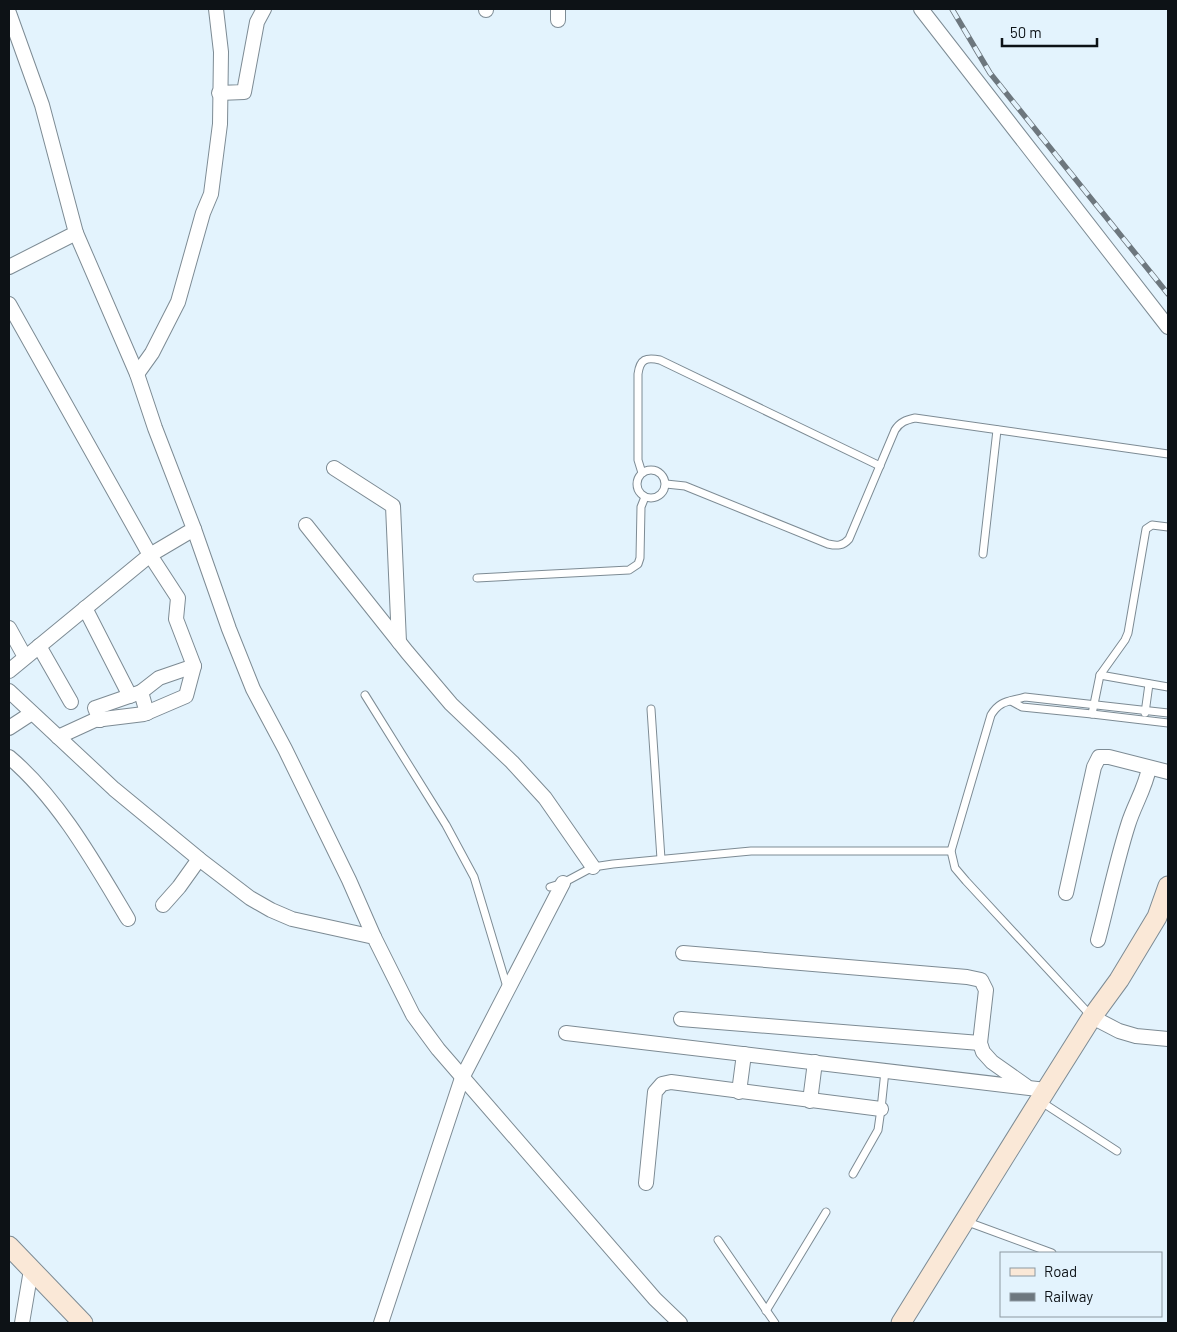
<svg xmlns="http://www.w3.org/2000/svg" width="1177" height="1332" font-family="Barlow,sans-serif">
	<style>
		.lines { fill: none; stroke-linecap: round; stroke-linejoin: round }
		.service-casing { stroke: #7d8b94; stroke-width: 9 }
		.minor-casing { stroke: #7d8b94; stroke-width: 16 }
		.secondary-casing { stroke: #7d8b94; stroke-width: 21 }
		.service { stroke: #fff; stroke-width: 7 }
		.minor { stroke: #fff; stroke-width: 14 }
		.secondary { stroke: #fae8d7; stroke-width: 19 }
		.rail-casing { stroke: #6d777e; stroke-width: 5.5 }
		.rail { stroke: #e3f3fd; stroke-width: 4; stroke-dasharray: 11; stroke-linecap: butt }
	</style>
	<rect width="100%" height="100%" fill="#e3f3fd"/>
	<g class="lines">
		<g class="service-casing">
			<g id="service">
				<circle cx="651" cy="484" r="14"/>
				<path d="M642,473L638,460V374C640,359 646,357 660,360L880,466"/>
				<path d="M666,484L685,486L828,544C837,546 843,546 849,539L895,430C900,422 906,420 915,418L1168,454"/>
				<path d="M983,554L997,430"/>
				<path d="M477,578L629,570L638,564L640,558L641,507L645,497"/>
				<path d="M1100,675L1168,687"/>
				<path d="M365,695L446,825L474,877L507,987"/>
				<path d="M1011,701L1022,707L1092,714L1168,723"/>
				<path d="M651,709L661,859"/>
				<path d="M1145,713L1149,684"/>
				<path d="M1092,714L1100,675L1125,640L1128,633L1146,529L1152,525L1168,527"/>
				<path d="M550,887L563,883L593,867L613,864L751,851H951"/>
				<path d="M1092,1017L966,881L955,868L951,851L991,715C1000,700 1009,702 1025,697L1168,713"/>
				<path d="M1040,1101L1117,1151"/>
				<path d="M853,1174L878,1130L881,1109L885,1071"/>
				<path d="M965,1221L1052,1253"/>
				<path d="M718,1240L775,1323"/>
				<path d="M766,1311L826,1212"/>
			</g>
		</g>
		<g class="minor-casing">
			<g id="minor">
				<path d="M921,9L1168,327"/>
				<path d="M486,10V9"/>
				<path d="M9,13L42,105L76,233L9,267"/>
				<path d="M558,20V9"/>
				<path d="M219,93L244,92L257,22L264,9"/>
				<path d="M9,304L150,555L9,671"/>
				<path d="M137,374L152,353L178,302L203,213L211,194L220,124L221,52L216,9"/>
				<path d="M334,468L393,506L399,642"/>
				<path d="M306,525L407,652L451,704L512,762L545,798L593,867"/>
				<path d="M194,529L229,629L253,689L285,749L349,880L374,937"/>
				<path d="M85,608L130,696"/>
				<path d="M9,628L25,657"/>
				<path d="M39,646L71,702"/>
				<path d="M9,691L114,789L199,859L250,898L271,910L292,919L374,937L413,1015L438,1049L655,1299L680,1323"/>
				<path d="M141,692L159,678L194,666"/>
				<path d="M100,720L95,708L141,692L147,713"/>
				<path d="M9,728L32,713"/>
				<path d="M58,737L95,720L144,714L186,696L194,666L176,619L178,598L150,555L194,529L155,428L137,374L76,233"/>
				<path d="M9,757C59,799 95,864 128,919"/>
				<path d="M1066,893L1094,767L1099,757H1109L1168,772"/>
				<path d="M163,905L179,887L199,859"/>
				<path d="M1098,940C1108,902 1116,863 1128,825C1134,805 1145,789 1149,768"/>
				<path d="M683,953L967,977L981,980L986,990L980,1043L983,1052L992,1062L1026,1086"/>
				<path d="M1092,1017L1119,1031L1136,1036L1168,1039"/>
				<path d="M681,1019L980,1043"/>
				<path d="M566,1033L1046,1090"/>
				<path d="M739,1092L744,1054"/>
				<path d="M810,1101L815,1062"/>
				<path d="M646,1183L655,1092L662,1084L671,1082L881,1109"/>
				<path d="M22,1323L31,1270"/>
				<path d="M381,1323L462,1078L563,883"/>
			</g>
		</g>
		<g class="secondary-casing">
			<g id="secondary">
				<path d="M9,1246L83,1323"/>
				<path d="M901,1323L1046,1090L1092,1017L1119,980L1157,917L1168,886"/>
			</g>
		</g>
		<use href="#service" class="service"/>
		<use href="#minor" class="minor"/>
		<use href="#secondary" class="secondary"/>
		<g class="rail-casing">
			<path id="rail" d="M952,9L990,73L1168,294"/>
		</g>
		<use href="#rail" class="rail"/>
	</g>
	<rect width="1177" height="1332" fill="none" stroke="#0d1216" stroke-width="20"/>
	<rect x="1000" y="1252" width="162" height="65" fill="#e3f3fd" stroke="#8d99a1"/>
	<rect x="1010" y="1268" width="25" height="8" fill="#fae8d7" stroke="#8d99a1"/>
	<text x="1044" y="1277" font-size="15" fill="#0d1216">Road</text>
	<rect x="1010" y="1293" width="25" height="8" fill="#6d777e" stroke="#8d99a1"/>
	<text x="1044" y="1302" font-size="15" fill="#0d1216">Railway</text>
	<path d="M1002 38v8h95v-8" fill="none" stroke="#0d1216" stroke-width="2.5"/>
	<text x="1010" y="38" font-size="15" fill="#0d1216" stroke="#e3f3fd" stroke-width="4" paint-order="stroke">50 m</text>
</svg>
